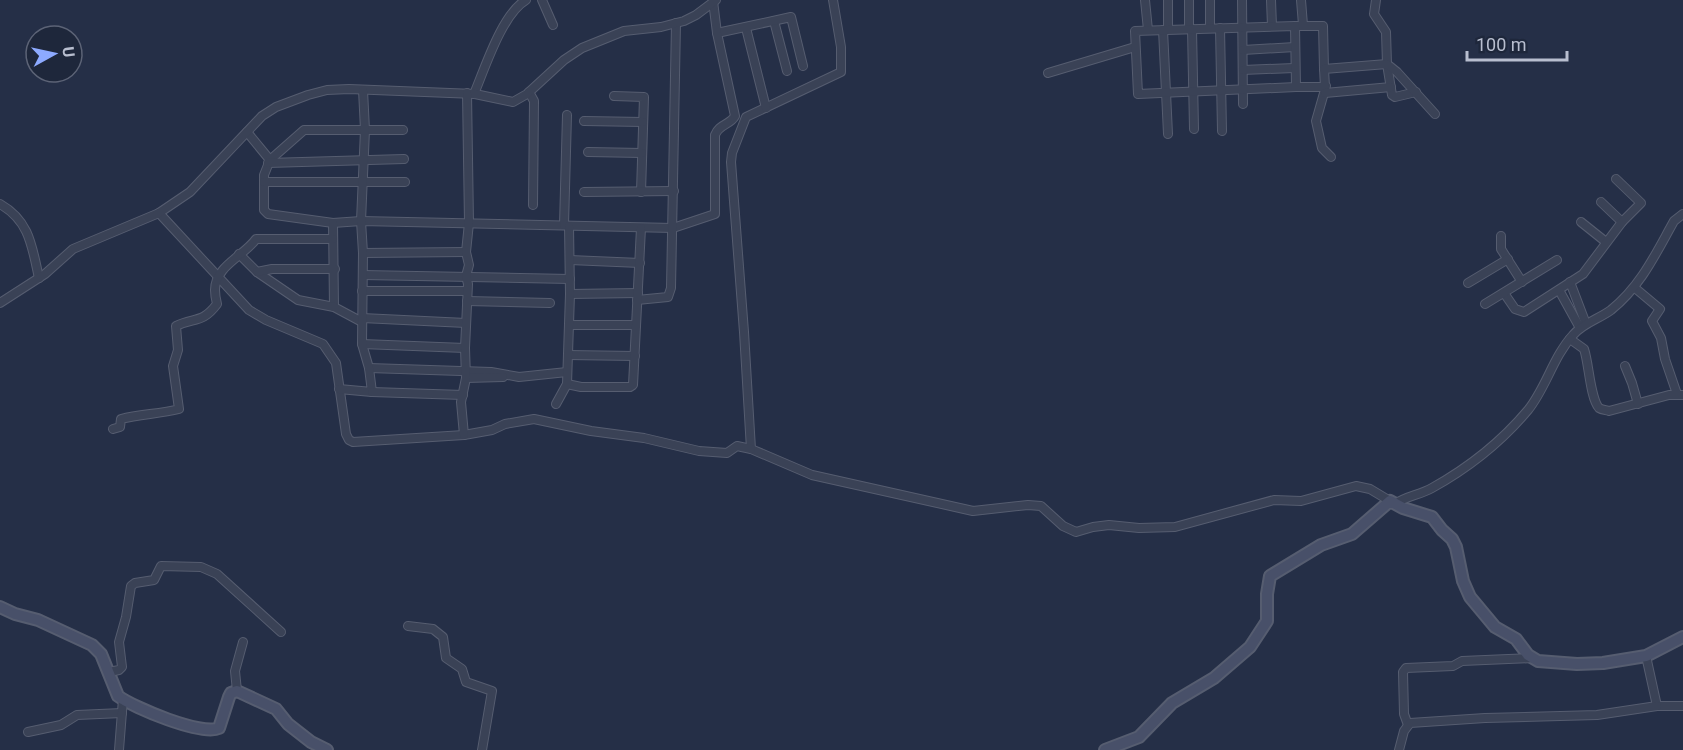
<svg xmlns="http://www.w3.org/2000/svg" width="1683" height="750" font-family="Roboto,sans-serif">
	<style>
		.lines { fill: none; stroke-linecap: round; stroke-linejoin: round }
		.street-casing { stroke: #565d70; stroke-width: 10 }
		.secondary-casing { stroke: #565d70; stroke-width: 14 }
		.street { stroke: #3a4256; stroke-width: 8 }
		.secondary { stroke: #485069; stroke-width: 10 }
	</style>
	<rect width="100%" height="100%" fill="#252f47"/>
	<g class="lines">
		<g class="street-casing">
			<g id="street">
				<path d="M542,0L553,25"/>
				<path d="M833,0L841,47V72L746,117L732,153L731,162L744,332L751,449L812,475L973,511L1028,505L1041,506L1063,526L1076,532L1093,527L1109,525L1139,528L1175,527L1274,500L1301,501L1356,486L1370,489L1390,501"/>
				<path d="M1145,0L1148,30"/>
				<path d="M1168,0V29"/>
				<path d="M1189,0V29"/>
				<path d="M1210,0V28"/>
				<path d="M1242,0L1243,104"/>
				<path d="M1271,0L1272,26"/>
				<path d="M1301,0L1303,25"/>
				<path d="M1376,0L1374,14L1386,32L1387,64L1392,95L1395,97L1416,92"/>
				<path d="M774,21L787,71"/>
				<path d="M1295,26H1323L1324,69"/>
				<path d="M746,28L766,108"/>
				<path d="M1220,28L1222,131"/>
				<path d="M1192,29L1194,129"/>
				<path d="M1163,30L1168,134"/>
				<path d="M717,33L791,17L803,66"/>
				<path d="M1243,50L1295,47"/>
				<path d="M1243,70L1294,68"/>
				<path d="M1048,73L1135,47"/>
				<path d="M1326,86L1316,121L1322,148L1331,157"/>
				<path d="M1296,87L1138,94L1135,31L1295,26L1296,87H1325L1324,69L1387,64L1397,72L1435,114"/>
				<path d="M529,92L534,101L533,205"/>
				<path d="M1325,93L1391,87"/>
				<path d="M474,94C485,68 502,14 526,0"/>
				<path d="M614,96L644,97L641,192"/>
				<path d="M584,121L643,122"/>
				<path d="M247,132L270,160L264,175V210L268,214L333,223L361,221L673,228L715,214V135C719,124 730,125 735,116L717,33L713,1"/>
				<path d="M588,152L642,153"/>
				<path d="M270,160L304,130H403"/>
				<path d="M268,163L404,159"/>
				<path d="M264,182H405"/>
				<path d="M584,192L674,191"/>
				<path d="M1601,202L1622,222"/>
				<path d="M0,204C30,221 32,247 39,278"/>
				<path d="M159,213L249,310L266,320L323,344L336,363L346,434L349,440L353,442L464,435L492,430L505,424L534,419L591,431L644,438L699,451L727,453L737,446L751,449"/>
				<path d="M1581,222L1606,242"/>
				<path d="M333,223L334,307"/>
				<path d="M564,225L567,115"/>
				<path d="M1501,236V249L1522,282"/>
				<path d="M363,253L466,252"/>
				<path d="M239,254L257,272L298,300L334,307L362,322"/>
				<path d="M570,260L640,263"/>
				<path d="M257,272L272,269H335"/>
				<path d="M363,275L570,279"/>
				<path d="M1570,282L1586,324"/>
				<path d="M1468,283L1508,259"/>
				<path d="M1635,288L1660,309L1652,321L1661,338L1665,359L1677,394"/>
				<path d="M1559,290L1580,328"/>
				<path d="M362,291H467"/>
				<path d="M1504,293L1515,309L1524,312L1583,274L1622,222L1641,203L1616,179"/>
				<path d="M570,294L638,293"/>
				<path d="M637,300L668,297L671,288L676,23"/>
				<path d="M467,301L550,303"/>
				<path d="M0,303L45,274L73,249L159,213L190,192L262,116L276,107L308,95L327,90L349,89L475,94L513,102L527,94L564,60L582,48L624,31L661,27L684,21L696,15L716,0"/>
				<path d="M1485,304L1557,260"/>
				<path d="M362,318L466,323"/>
				<path d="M570,325H636"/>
				<path d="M1570,339L1584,349C1589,363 1590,398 1599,408C1602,410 1606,410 1609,411L1669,395H1683"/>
				<path d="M362,344L465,348"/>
				<path d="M568,355L635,356"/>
				<path d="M1625,366L1632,383L1638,404"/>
				<path d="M369,368L491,372L519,377L567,372"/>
				<path d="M466,378L503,377"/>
				<path d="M567,384L581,387H630L633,385L641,228"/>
				<path d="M339,389L372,392L369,368L362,344L363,253L361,221L365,130L363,90"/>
				<path d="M372,392L463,395"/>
				<path d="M556,404L567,384L570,294L569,226"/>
				<path d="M113,429L120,427L121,419C140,414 160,414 179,409L173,366L178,350L176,326C194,317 202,324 217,304C216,300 215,295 215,290C215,266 244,256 256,239H333"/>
				<path d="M464,435L461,402L466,378L465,348L468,284L466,276L469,265L466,252L469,223L467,93"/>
				<path d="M1395,504C1406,496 1420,495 1432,488C1468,468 1502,441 1528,410C1546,388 1553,357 1573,335C1583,323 1599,319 1611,310C1641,286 1656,253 1674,221L1683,214"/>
				<path d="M408,626L433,629L443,637L446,658L462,669L466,682L492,691L482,750"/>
				<path d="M1646,656L1657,706H1683"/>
				<path d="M109,672L119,670L122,667L119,642L126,617L131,586L135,583L154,580L161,566L201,567L217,574L281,632"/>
				<path d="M237,691L235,671L243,642"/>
				<path d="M1408,725L1404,714L1403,672L1406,668L1453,666L1462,661L1533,658"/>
				<path d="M28,732L61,725L77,715L122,713"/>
				<path d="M119,750L123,699"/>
				<path d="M1399,750L1404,731L1410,723L1485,718L1597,715L1657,706"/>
			</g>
		</g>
		<g class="secondary-casing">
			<g id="secondary">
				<path d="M0,607L15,614L38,620L92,645L101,654L118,696C134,708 202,736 219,728L229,697L231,693L237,691L276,709L288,724L311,742L327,750"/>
				<path d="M1105,750L1139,737L1172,703L1214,678L1250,647L1267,621V594L1270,576L1321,545L1352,534L1390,501L1403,508L1432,517L1442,530L1452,539L1456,547L1463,581L1470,597L1495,627L1516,639L1528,655L1538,661L1577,664L1603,663L1646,656L1683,637"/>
			</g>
		</g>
		<use href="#street" class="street"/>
		<use href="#secondary" class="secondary"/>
	</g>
	<g transform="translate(54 54) rotate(82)"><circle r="28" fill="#1e273b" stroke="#5c6376" stroke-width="1.5"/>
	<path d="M0-4.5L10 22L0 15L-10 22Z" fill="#8daaff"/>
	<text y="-9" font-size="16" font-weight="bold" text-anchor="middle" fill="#b8becf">U</text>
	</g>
	<path d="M1467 51v9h100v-9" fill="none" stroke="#b8becf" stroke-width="3"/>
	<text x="1476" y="51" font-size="18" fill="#b8becf" stroke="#1e273b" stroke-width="4.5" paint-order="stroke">100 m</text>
</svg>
